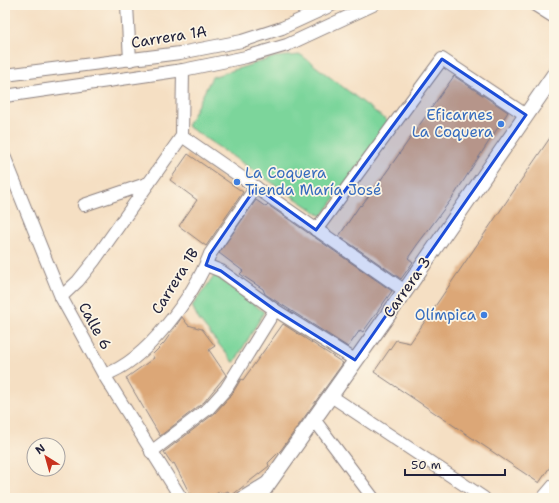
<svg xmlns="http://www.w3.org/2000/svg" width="559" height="503" font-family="'Shantell Sans',sans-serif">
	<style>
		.green { fill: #7cd59b; stroke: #4f7c6b }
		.building { fill: #dca777 }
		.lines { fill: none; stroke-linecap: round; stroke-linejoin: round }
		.minor-casing { stroke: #8c807f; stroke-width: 14 }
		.tertiary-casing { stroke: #8c807f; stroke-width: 17 }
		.minor { stroke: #fff; stroke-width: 12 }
		.tertiary { stroke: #fff; stroke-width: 15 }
		.marked { fill: #1d4ed8; fill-opacity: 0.2; stroke: #1d4ed8; stroke-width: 3; stroke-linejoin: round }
		.shop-dot { fill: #3f7fe0; stroke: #fcf5e5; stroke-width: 1.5 }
		.labels { text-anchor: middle; stroke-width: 3.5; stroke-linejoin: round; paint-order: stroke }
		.street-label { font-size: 15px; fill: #22223b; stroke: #fcf5e5 }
		.shop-label { font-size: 15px; fill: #366cbe; stroke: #fcf5e5; text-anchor: end }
	</style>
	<rect width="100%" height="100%" fill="#fcf5e5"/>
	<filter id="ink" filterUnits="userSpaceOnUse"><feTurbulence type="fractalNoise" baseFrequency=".025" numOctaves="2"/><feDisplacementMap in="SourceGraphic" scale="8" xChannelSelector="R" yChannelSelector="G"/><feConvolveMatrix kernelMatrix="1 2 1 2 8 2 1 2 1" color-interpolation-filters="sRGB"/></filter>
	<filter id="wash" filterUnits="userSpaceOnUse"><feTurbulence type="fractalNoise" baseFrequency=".012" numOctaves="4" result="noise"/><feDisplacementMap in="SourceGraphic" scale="16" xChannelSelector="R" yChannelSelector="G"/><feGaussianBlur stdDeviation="0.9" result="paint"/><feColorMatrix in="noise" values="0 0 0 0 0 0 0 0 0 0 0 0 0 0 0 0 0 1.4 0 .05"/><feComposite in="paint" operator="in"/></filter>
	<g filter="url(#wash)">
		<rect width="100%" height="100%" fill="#f5dfc3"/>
		<g class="green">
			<path d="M301,55L390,123L322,216L187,126L212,77L275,57Z"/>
			<path d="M215,275L264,312L234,363L199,320L192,306Z"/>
		</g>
		<g id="blocks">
			<g class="building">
				<path d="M454,76L508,112L453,197L417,245L408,258L413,262L401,279L339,236L360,205L361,206L380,181Z"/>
				<path d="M554,132V461L539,483L374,372L396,340L410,343Z"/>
				<path d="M188,154L243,192L206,246L179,226L197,200L170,180Z"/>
				<path d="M256,200L266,207L268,205L392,291L363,332L360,330L348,347L265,294L263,289L240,274L243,271L219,253Z"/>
				<path d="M182,317L188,325L202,329L215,346L209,350L226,375L204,402L160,436L126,378L154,358L152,355L164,343Z"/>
				<path d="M283,324L343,363L281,450L268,463L269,466L231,496L228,491L222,494L220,491L211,498H192L174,463L172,464L164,452L215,413L232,394L241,379L243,380Z"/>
			</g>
		</g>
	</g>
	<g filter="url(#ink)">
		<use href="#blocks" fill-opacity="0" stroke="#8c807f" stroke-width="1"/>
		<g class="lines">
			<g class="minor-casing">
				<g id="minor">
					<path d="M127,5L130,60"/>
					<path d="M535,5L554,17"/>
					<path d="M5,75L180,53L242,41L282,28L332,5"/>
					<path d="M5,96L183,70L246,57L287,45L373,5"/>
					<path d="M182,136L405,291"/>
					<path d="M5,158L61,297L104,375L181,498"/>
					<path d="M84,205L149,183"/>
					<path d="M316,230L442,59L526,115"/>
					<path d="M206,265L221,271L275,310L355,360"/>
					<path d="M61,297L78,281L94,261L182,136L183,70"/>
					<path d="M104,375C147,361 194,295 210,254L256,187"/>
					<path d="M331,396L484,498"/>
					<path d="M313,418L373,498"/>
					<path d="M151,452L209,408L226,389L275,310"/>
					<path d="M242,498L268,482"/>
					<path d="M543,498L554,485"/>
				</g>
			</g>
			<g class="tertiary-casing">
				<path id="tertiary" d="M258,498L405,291L554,75"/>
			</g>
			<use href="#minor" class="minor"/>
			<use href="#tertiary" class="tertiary"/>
		</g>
	</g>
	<path class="marked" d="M442,59L526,115L355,360L275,310L221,271L206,265L210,254L256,187L316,230Z"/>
	<g class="shop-dot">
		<circle cx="501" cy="124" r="4"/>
		<circle cx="237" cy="182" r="4"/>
		<circle cx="484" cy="315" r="4"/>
	</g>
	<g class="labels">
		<g class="street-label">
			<text transform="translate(169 37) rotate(-9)" y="5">Carrera 1A</text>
			<text transform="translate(175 281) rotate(-58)" y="5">Carrera 1B</text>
			<text transform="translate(407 287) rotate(-55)" y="5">Carrera 3</text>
			<text transform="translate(95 326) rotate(61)" y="5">Calle 6</text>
		</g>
		<g class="shop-label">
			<text x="493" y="120">Eficarnes<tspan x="493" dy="17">La Coquera</tspan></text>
			<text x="245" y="178" text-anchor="start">La Coquera<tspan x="245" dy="17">Tienda María José</tspan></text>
			<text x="476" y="320">Olímpica</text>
		</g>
	</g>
	<rect width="559" height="503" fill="none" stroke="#fcf5e5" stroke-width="20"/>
	<g transform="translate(46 457) rotate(323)"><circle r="19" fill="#fcf5e5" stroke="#a5a1a1"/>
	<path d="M0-3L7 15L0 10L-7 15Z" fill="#c8321e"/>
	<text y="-6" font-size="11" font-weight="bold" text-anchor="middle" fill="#22223b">N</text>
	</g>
	<path d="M405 469v6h100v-6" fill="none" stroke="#22223b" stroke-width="2"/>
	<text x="411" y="469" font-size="12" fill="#22223b" stroke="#fcf5e5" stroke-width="3" paint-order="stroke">50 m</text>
</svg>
